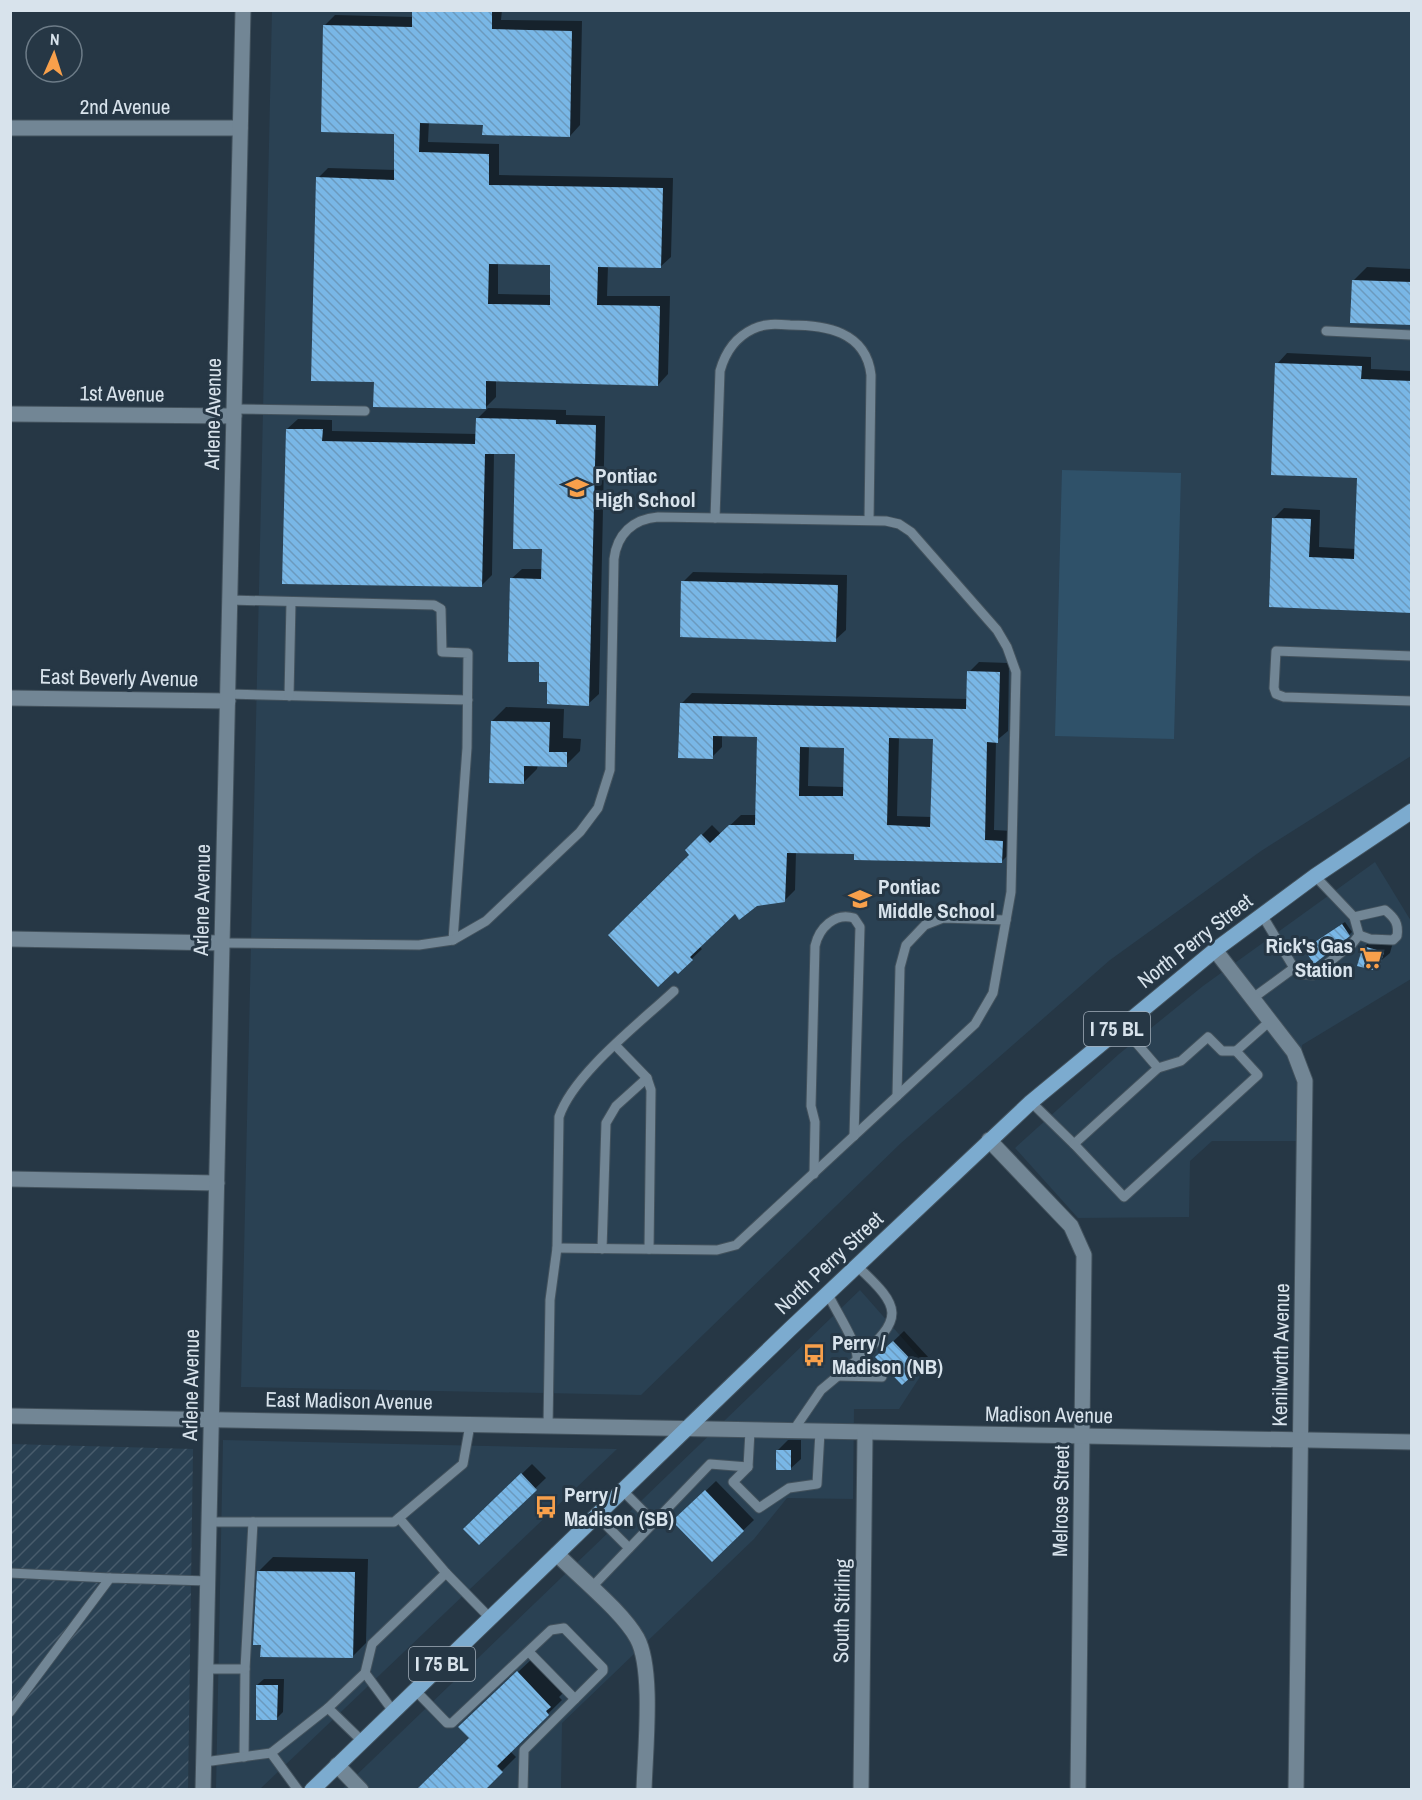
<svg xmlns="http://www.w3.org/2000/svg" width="1422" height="1800" font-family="'Archivo Narrow',sans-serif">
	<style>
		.built { fill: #2a4153 }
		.industrial { fill: url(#industrial-furrows) }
		.grass { fill: #2f5169 }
		.shadow { fill: #0007; fill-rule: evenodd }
		.building { fill: url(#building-back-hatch); fill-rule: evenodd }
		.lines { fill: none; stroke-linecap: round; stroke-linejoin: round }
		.lane-casing { stroke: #43525d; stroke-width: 11 }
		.street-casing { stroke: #43525d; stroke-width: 17 }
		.primary-casing { stroke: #43525d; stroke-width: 17 }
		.lane { stroke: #728695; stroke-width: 9 }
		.street { stroke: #728695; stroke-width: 15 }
		.primary { stroke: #7cabcf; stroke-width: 15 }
		.labels { text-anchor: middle; stroke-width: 6; stroke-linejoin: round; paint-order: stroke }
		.shield { fill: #263745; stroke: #a3afba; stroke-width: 1.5 }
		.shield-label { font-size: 20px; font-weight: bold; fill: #d8e3ec }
		.street-label { font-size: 21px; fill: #d8e3ec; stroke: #263745 }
		.poi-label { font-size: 21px; font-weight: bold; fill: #d8e3ec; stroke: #263745; text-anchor: start }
	</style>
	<defs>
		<pattern id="industrial-furrows" width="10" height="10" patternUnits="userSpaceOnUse" patternTransform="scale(1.5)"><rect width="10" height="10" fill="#2a4153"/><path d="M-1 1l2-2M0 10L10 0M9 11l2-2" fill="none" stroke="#485c6c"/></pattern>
		<pattern id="building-back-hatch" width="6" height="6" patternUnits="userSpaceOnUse" patternTransform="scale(1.5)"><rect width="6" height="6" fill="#79b7e6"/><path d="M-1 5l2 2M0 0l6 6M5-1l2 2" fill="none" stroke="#6b9abe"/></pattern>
	</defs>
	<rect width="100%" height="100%" fill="#263745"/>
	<g class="built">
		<path d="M272,11H1411V756L1261,851L1110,960L901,1143L641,1395L241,1387Z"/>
		<path d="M1375,862L1411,921V979L1302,1045L1299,1141H1212L1190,1161L1189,1217L1078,1218L1015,1148L1119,1054L1203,986Z"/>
		<path d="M860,1290L927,1366L899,1409H854L853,1499L787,1498L754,1539L562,1723L561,1789L341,1790Z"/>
		<path d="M223,1440L617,1449L260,1789L216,1790Z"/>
	</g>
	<path class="industrial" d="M11,1444L193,1449L188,1789L11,1790Z"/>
	<path class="grass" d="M1062,470L1181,473L1174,739L1055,736Z"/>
	<g class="shadow">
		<path d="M414,10H502L501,20L582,21L580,125L570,136L484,123L429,121L428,142L499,144V175L673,178L671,257L660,267L608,266L607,296H670L668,374L658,385L496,380V397L485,408L375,380L318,178L328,168L396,170V132L325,25L335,15L414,17ZM498,262L552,263L551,295L498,294Z"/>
		<path d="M1367,267L1412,269V323L1353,281Z"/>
		<path d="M1287,353L1371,357V369L1412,371V611L1270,606L1273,519L1284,508L1320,510L1319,547L1356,549L1358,477L1277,364Z"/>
		<path d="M488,408L566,410V415L605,416L599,694L588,704L549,680L511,579L522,569H543V548L516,453H494L492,575L482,585L287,429L298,419L332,420V431L477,434V419Z"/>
		<path d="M693,572L847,575L846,630L835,640L683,582Z"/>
		<path d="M979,662L1009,663L1008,731L996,741L994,830L1012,831L1011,852L1001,862L856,852H796L795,890L785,900L756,904L735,912L699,946L702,949L678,972L691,855L687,850L712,825L721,834L741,815H757L759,735H722V747L712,757L682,703L692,693L968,699L969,672ZM899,736L934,737L932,817L897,816ZM809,746H845L844,787L808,786Z"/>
		<path d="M506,707L564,709L563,738L581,739L580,751L566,765L538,764L537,769L523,783L492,721Z"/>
		<path d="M1345,922L1352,932L1349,935L1308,946Z"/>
		<path d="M1375,937L1393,942L1390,953L1372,968L1364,947Z"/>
		<path d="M904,1331L929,1358L902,1383L877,1357Z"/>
		<path d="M788,1440H801V1459L790,1469L778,1450Z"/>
		<path d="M532,1464L546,1478L479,1543L465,1529Z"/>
		<path d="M716,1481L754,1520L712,1560L674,1521Z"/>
		<path d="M273,1557L368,1559L366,1643L352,1657L259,1571Z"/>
		<path d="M532,1659L564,1692L559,1697L562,1700L510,1751L516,1757L483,1790L471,1738L474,1713Z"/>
		<path d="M264,1679H284L283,1712L277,1718L257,1685Z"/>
	</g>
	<g class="building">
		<path d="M412,10H492V29L572,31L570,137L482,135L483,125L420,123L419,152L489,154V185L663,188L661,268L598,267L597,305L660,306L658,386L486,381V409L373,407L374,382L311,381L316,177L394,180V134L321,132L323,25L412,27ZM489,264L550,265V305L488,304Z"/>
		<path d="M1352,280L1412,282V325L1350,323Z"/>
		<path d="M1275,363L1362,366L1361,379L1412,381V613L1269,607L1272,518L1311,519L1309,557L1354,559L1357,478L1271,475Z"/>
		<path d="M476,418L556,420V424L596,425L589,706L547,704V682H539V662H508L510,578L541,579L542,549H513L515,454H485L482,587L282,584L286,429H323L322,441L475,444Z"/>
		<path d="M681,581L838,585L836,642L680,637Z"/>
		<path d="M967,671L1000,672L998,743L987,742L985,840L1003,841L1002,863L854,860V854L787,853L785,902L757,906L739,920L735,914L690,957L693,960L678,974L675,971L658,987L608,935L689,855L685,850L701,834L710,843L729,825H755L757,737L713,736V759L678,758L680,703L966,709ZM889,738L933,739L930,827L887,825ZM800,747L844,748L843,796H799Z"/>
		<path d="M491,721L550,722L549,752H567V767L524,766V784L489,783Z"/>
		<path d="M1342,924L1350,936L1314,964L1304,949Z"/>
		<path d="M1363,946L1384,952L1380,965L1374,964L1373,970L1357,966Z"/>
		<path d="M893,1341L920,1369L902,1385L875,1357Z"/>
		<rect x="776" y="1450" width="15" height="20"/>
		<path d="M521,1473L537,1490L479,1545L463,1529Z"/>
		<path d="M705,1490L744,1531L712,1562L672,1521Z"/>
		<path d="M257,1571L355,1572L353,1658L260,1657L261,1645H253Z"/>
		<path d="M517,1671L551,1707L546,1711L549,1715L497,1766L503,1772L485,1790H416L469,1738L458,1727Z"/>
		<path d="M256,1685H278L277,1720H256Z"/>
	</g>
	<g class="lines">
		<g class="lane-casing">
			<g id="lane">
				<path d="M1326,331L1412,335"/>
				<path d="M234,409L365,411"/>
				<path d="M715,518L720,371C725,353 736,337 753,329C765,323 777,324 790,325C825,325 866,331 871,375L869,520"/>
				<path d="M230,600L434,605L441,609L442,652L468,653L467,748L453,940"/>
				<path d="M1412,656L1276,651L1274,688L1276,694L1284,697L1412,701"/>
				<path d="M228,694L468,700"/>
				<path d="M289,696L291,602"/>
				<path d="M1262,915L1294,968L1299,974L1313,975L1352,944L1359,935L1354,917L1315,876"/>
				<path d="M1354,917L1385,910C1395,918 1399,924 1397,936L1393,940L1370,939L1359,935"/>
				<path d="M222,943L419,945L453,940L486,921L580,832L598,808L610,770L614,559C617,534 633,519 658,517L886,521L899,524L911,532L997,630L1007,647L1016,672L1011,892L993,993L975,1024L736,1245L717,1250L557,1248"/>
				<path d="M1253,998L1294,968"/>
				<path d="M616,1046L647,1078L651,1090L649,1249"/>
				<path d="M1158,1068L1181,1061L1208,1037L1222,1051H1236"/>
				<path d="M897,1096L900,967L906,945L925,925L943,918L1006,920"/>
				<path d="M1031,1102L1074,1144L1158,1068L1121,1025"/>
				<path d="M1074,1144L1124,1197L1258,1075L1236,1051L1270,1021"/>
				<path d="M814,1174L815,1122L811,1106L815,946C819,928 835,912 854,918L860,927L854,1136"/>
				<path d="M602,1249L606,1123L616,1106L647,1078"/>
				<path d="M857,1266C902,1308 905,1317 857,1360"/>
				<path d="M838,1376L882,1377"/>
				<path d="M548,1427L550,1300L557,1248L559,1117C573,1074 640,1023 674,991"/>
				<path d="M750,1431L748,1467L733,1482L759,1508L789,1488L817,1484L820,1432"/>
				<path d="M793,1431L821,1390L857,1360C859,1345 835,1310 828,1294"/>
				<path d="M623,1491L654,1522"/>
				<path d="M597,1516L629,1548"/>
				<path d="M399,1518L446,1573"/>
				<path d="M209,1522H394L463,1464L470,1425"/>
				<path d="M10,1573L110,1578"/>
				<path d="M591,1588L710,1464L748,1467"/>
				<path d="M529,1652L575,1699"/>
				<path d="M206,1669H245L244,1757"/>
				<path d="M245,1669L253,1522"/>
				<path d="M415,1690L447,1723H452L551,1630L564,1628L603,1668V1671L524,1750L523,1790"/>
				<path d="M393,1711L365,1673L372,1644L446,1573L490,1618"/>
				<path d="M10,1712L110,1578L208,1581"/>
				<path d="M362,1741L328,1708L365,1673"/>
				<path d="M204,1762L271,1753"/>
				<path d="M298,1790L271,1753L328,1708"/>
			</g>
		</g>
		<g class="street-casing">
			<g id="street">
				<path d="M10,128H240"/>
				<path d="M10,414L234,416"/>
				<path d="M10,698L228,701"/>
				<path d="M10,939L222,943"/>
				<path d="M1215,950L1294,1052L1305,1081L1296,1790"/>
				<path d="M989,1140L1071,1226L1084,1255L1078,1790"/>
				<path d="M10,1179L217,1183"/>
				<path d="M10,1416L1412,1442"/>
				<path d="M557,1554C579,1577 622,1611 637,1638C654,1669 645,1751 644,1790"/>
				<path d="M337,1765L361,1790"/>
				<path d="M203,1790L243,10"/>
				<path d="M861,1790L865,1433"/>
			</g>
		</g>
		<g class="primary-casing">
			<path id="primary" d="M312,1790L790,1329L1031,1102L1215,950L1315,876L1412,811"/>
		</g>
		<use href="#lane" class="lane"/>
		<use href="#street" class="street"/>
		<use href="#primary" class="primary"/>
	</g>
	<defs>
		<g id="school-bare" transform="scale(1.8)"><path d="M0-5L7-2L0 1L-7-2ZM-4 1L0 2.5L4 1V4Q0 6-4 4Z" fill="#f8a04b" stroke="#263745" stroke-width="2.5" paint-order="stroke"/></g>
		<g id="supermarket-bare" transform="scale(1.8)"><path d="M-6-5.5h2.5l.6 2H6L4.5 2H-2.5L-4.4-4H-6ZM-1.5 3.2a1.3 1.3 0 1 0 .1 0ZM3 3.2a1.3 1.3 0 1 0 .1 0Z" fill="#f8a04b" stroke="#263745" stroke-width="2.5" paint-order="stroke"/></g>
		<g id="bus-bare" transform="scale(1.8)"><path d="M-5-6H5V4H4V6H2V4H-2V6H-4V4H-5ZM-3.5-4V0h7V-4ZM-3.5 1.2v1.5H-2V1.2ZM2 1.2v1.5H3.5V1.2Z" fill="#f8a04b" stroke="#263745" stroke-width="2.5" paint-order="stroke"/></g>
	</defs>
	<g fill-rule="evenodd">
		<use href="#school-bare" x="577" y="488"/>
		<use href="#school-bare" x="860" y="899"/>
		<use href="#supermarket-bare" x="1371" y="958"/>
		<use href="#bus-bare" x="814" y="1355"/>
		<use href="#bus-bare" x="546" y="1507"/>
	</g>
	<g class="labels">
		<g class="shield">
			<rect x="1084" y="1012" width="66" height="34" rx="4.5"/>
			<rect x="409" y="1647" width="66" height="34" rx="4.5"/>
		</g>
		<g class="shield-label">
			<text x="1117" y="1036">I 75 BL</text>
			<text x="442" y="1671">I 75 BL</text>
		</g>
		<g class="street-label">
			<text x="125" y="114">2nd Avenue</text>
			<text transform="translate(122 394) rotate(1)" y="7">1st Avenue</text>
			<text transform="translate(213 414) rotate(-89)" y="7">Arlene Avenue</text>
			<text transform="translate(119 678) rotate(1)" y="7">East Beverly Avenue</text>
			<text transform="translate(202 900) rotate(-89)" y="7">Arlene Avenue</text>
			<text transform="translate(1195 941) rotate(-38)" y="7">North Perry Street</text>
			<text transform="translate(829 1263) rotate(-43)" y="7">North Perry Street</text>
			<text transform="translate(1281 1355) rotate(-89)" y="7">Kenilworth Avenue</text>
			<text transform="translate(191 1385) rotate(-89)" y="7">Arlene Avenue</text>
			<text transform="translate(349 1401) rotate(1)" y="7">East Madison Avenue</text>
			<text transform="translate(1049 1415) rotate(1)" y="7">Madison Avenue</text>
			<text transform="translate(1061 1501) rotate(-89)" y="7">Melrose Street</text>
			<text transform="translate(842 1611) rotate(-89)" y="7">South Stirling</text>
		</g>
		<g class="poi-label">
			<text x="595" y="483">Pontiac<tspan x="595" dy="24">High School</tspan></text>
			<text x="878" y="894">Pontiac<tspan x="878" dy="24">Middle School</tspan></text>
			<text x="1353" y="953" text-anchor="end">Rick's Gas<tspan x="1353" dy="24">Station</tspan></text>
			<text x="832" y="1350">Perry /<tspan x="832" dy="24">Madison (NB)</tspan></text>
			<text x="564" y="1502">Perry /<tspan x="564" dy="24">Madison (SB)</tspan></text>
		</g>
	</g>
	<rect width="1422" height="1800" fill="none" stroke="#d8e3ec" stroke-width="24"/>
	<g transform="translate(54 54) rotate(3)"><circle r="28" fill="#263745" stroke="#6d7c88" stroke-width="1.5"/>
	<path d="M0-4.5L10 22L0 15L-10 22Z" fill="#f8a04b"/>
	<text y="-9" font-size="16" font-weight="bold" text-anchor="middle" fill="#d8e3ec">N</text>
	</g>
</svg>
